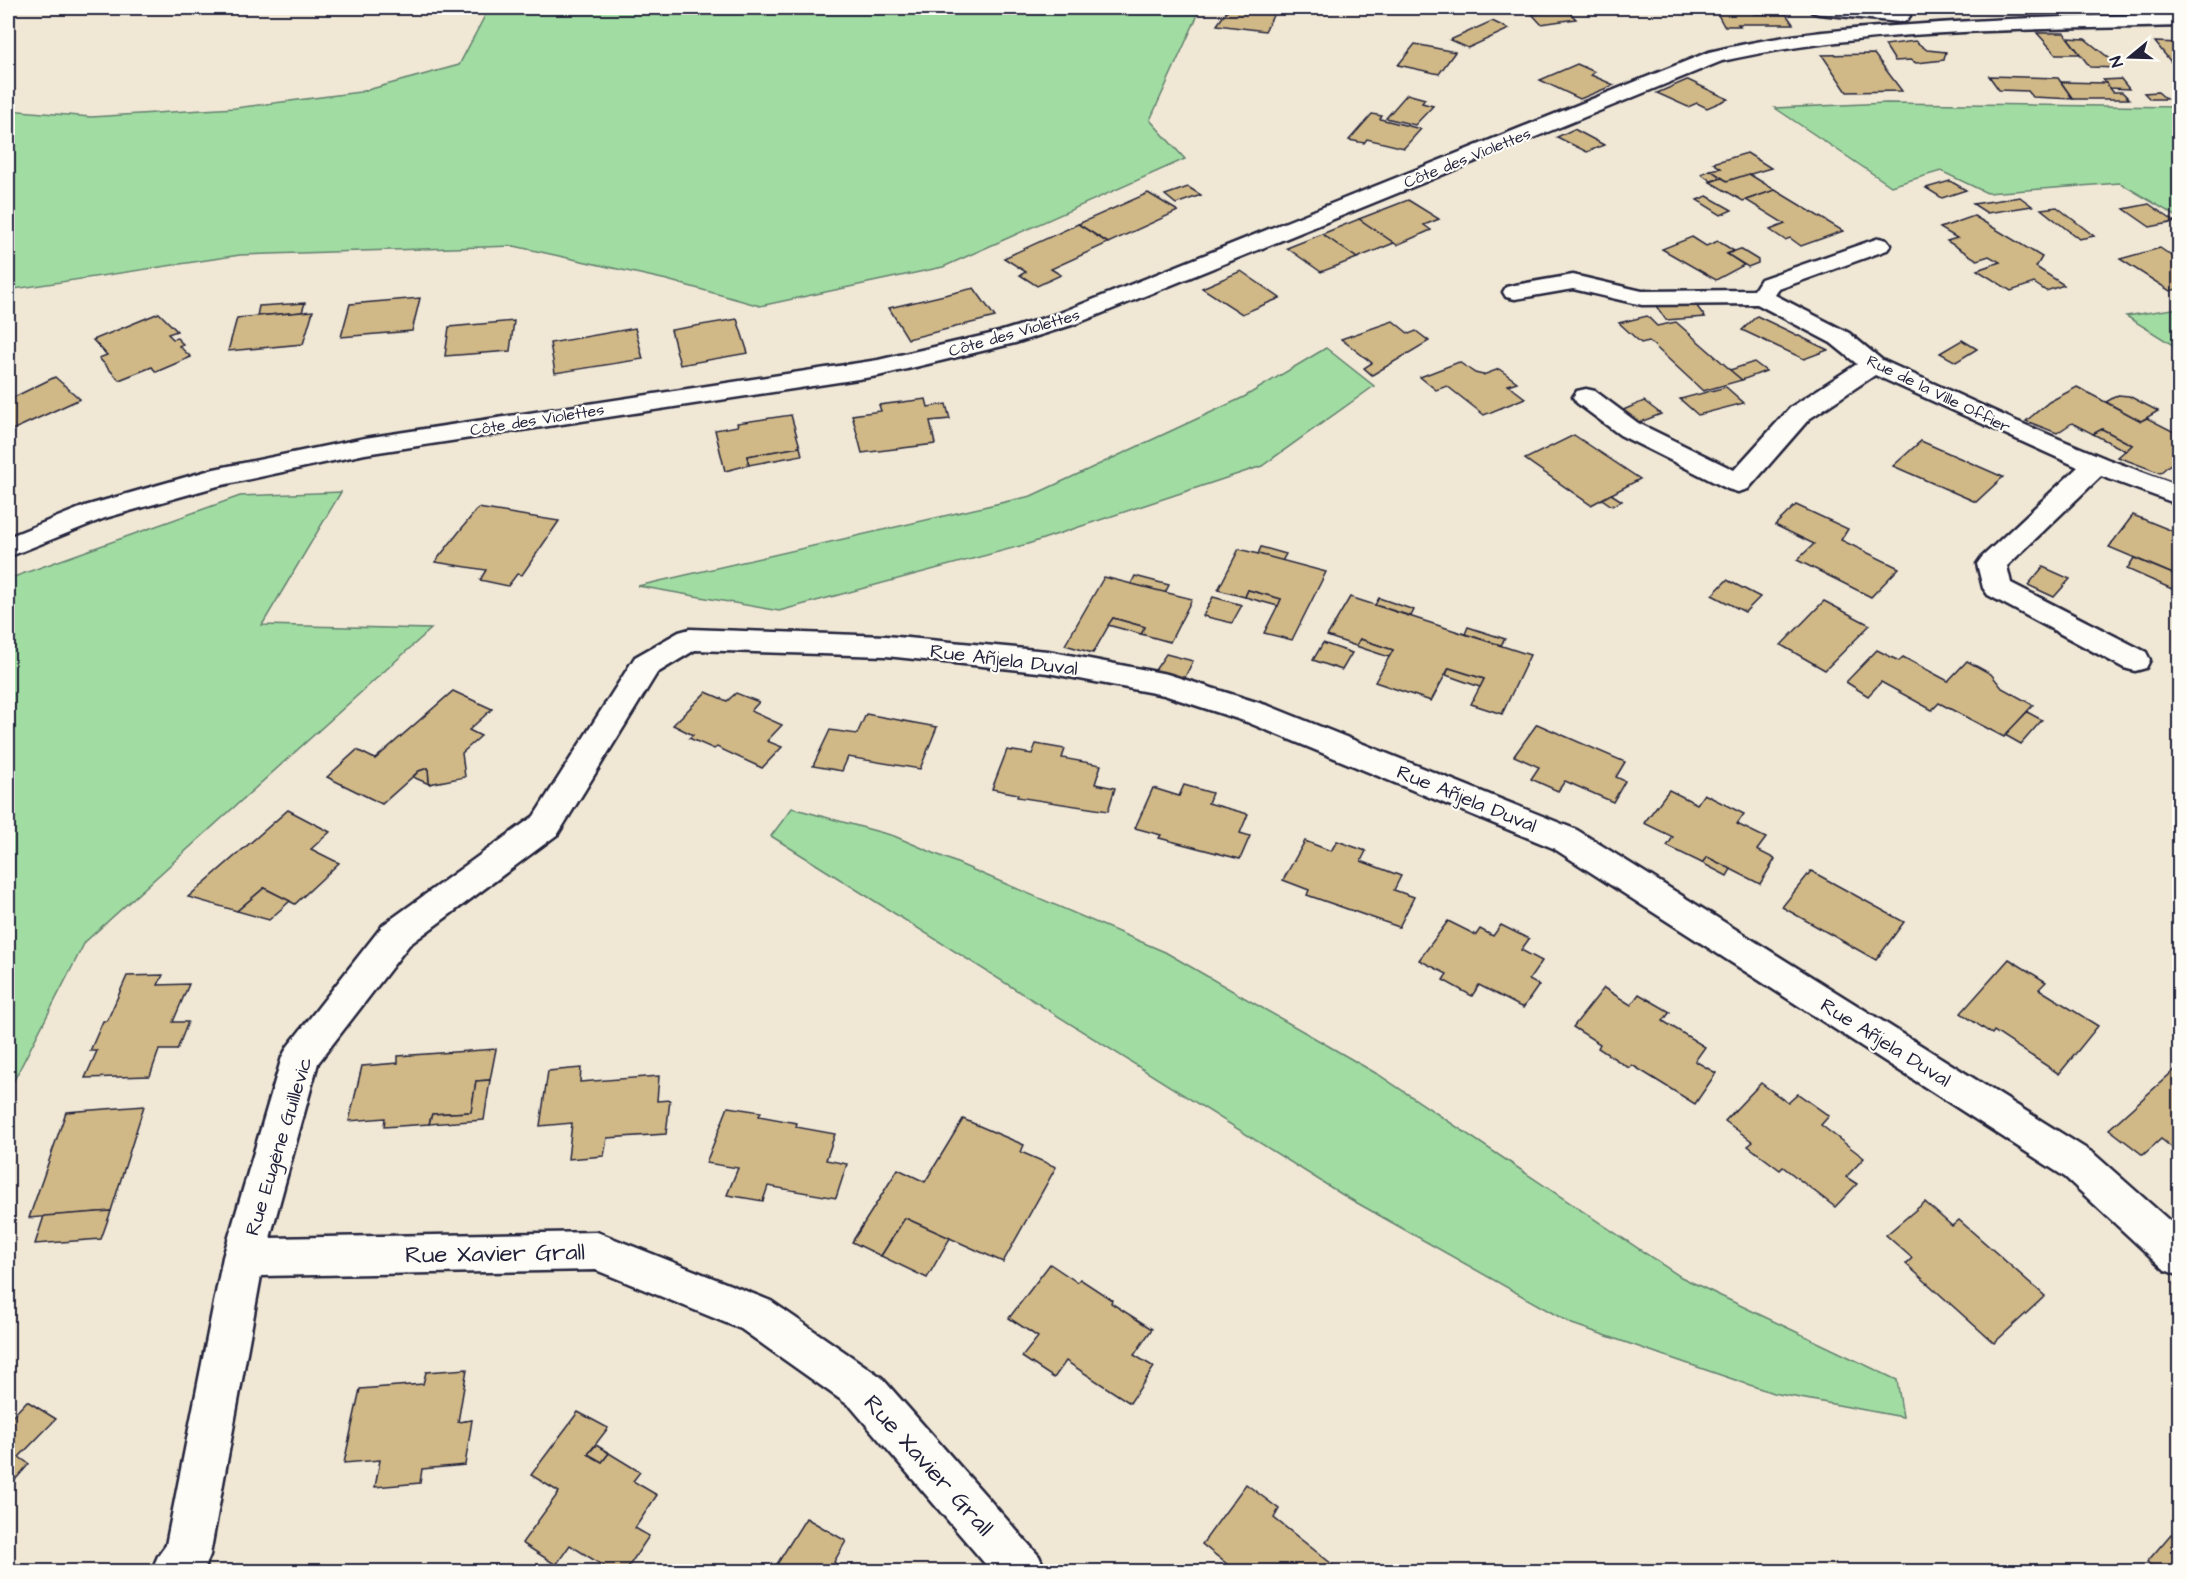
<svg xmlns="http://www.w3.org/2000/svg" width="2187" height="1579" font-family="'Architects Daughter',sans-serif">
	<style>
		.green { fill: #a1dca2; stroke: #627f6e; stroke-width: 1.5 }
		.building { fill: #d0b887; stroke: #22223b; stroke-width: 1.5 }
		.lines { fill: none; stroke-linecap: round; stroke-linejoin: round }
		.minor-casing { stroke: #22223b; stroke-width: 5 }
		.minor { fill: #fdfcf7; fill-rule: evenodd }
		.labels { text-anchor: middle; stroke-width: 4.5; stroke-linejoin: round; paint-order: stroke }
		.far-street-label { font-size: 16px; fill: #22223b; stroke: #fdfcf7 }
		.street-label { font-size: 20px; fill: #22223b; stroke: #fdfcf7 }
		.near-street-label { font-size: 24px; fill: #22223b; stroke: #fdfcf7 }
	</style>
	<rect width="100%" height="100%" fill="#f0e8d5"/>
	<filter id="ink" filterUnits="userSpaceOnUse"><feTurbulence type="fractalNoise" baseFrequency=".0167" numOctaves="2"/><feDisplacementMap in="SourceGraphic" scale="12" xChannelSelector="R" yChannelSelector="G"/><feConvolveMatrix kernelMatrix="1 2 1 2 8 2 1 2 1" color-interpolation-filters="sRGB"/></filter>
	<g filter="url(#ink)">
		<g class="green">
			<path d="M489,8H1201L1150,120L1185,159L943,267L760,306L667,280L514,246L240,255L8,290V110L91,117L235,108L360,92L459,65Z"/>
			<path d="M1887,103L2179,107V218L2120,183L1987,193L1941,171L1891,186L1775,108Z"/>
			<path d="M2179,308V349L2126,316Z"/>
			<path d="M1326,348L1374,386L1262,466L1028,544L779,611L638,586L1031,496L1244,397Z"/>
			<path d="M341,492L262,625L431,629L85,942L8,1092V579L240,496Z"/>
			<path d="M792,808L894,836L1165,952L1379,1075L1681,1277L1897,1380L1903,1417L1773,1393L1572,1324L1343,1195L771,836Z"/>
		</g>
		<g class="building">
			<path d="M1229,8H1277L1265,31L1217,25Z"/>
			<path d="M1927,8H1949L1954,14H1936L1934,8Z"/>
			<path d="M1715,9L1751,10L1754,14H1786L1793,24H1738L1740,26H1724Z"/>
			<path d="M1567,10L1576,19L1541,24L1532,14Z"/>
			<path d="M1492,21L1509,29L1468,48L1450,40Z"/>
			<path d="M2037,33H2064L2080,54H2056Z"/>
			<path d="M2068,38L2085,39L2114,62H2112L2117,68L2090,67Z"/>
			<path d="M1915,41L1927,50L1946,52L1944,60L1916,63L1911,60L1895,61L1885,45Z"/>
			<path d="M2155,42L2180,43V62H2171Z"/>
			<path d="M1415,44L1455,52L1439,74L1398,65Z"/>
			<path d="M1874,54L1902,91L1847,92L1822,55Z"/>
			<path d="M1577,64L1595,72L1591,75L1614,85L1580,99L1540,80Z"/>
			<path d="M1989,76L2058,78L2073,99L2033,97L2028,91L1999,90Z"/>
			<path d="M2121,79L2129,89L2110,88L2103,80Z"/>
			<path d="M1687,80H1688L1728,99L1707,108L1697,103L1688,107L1657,93Z"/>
			<path d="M2061,82L2106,83L2113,92H2122L2129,99H2073Z"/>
			<path d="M2158,92L2166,99H2150L2144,93Z"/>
			<path d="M1407,94L1425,99L1422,103L1433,106L1415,125L1386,118Z"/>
			<path d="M1372,114L1382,116L1380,119L1421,129L1404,148L1367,139L1364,143L1349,140Z"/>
			<path d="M1574,129L1604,145L1587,152L1557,137Z"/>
			<path d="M1747,153L1771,168L1727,181L1710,170L1721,168L1713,163Z"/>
			<path d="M1710,170L1722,178L1711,181L1701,174Z"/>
			<path d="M1749,174L1775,190L1743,201L1710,182L1722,178L1727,181Z"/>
			<path d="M1950,181L1966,190L1942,198L1926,188Z"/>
			<path d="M1188,187L1201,195L1176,204L1165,195Z"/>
			<path d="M1775,190L1843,231L1801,246L1790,238L1785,240L1770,230L1785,224L1746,200Z"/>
			<path d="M1148,193L1178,211L1108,243L1078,224Z"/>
			<path d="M1707,196L1732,210L1721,215L1697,200Z"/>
			<path d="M2020,197L2032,206L1987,213L1973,204Z"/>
			<path d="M1408,200L1439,219L1424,225L1431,230L1397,245L1359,219Z"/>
			<path d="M2149,204L2175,222L2150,227L2124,209Z"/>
			<path d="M2057,207L2094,236L2079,239L2041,209Z"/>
			<path d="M1974,216L2042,257L2036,267L2064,285L2046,291L2034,283L2011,291L1977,270L2000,262L1989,256L1977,260L1947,241L1957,238L1940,228Z"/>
			<path d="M1359,219L1394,243L1357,258L1322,234Z"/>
			<path d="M1078,224L1108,243L1051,269L1061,275L1037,286L1020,275L1026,272L1004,258Z"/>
			<path d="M1322,234L1357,258L1321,272L1287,248Z"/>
			<path d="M1692,237L1706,246L1718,241L1734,251L1727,254L1744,265L1716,280L1662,249Z"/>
			<path d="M2160,248L2172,256L2180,254V288L2170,291L2120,259Z"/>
			<path d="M1740,249L1758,260V263L1748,267L1727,254Z"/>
			<path d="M1241,271L1280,298L1242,314L1202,288Z"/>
			<path d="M974,288L995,317L908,339L889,308Z"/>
			<path d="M420,298L412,331L341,337L350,304Z"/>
			<path d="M305,303L302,312L257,316L259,306Z"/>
			<path d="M1696,305L1705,317L1666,320L1656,306Z"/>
			<path d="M313,311L303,344L228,351L237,318Z"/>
			<path d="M159,313L177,331L168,334L173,339L177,338L183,344L179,346L191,357L156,372L152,367L119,380L99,358L107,355L93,340Z"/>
			<path d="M1647,316L1657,326L1676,322L1742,380L1703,391L1649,341L1641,343L1619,323Z"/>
			<path d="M1757,316L1828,350L1804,359L1742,330Z"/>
			<path d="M737,319L748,353L680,365L671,330Z"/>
			<path d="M514,321L510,351L445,356L449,327Z"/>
			<path d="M1393,321L1409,334L1416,331L1429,341L1372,375L1364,368L1372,363L1341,339Z"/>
			<path d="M635,328L643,359L555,373L550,343Z"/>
			<path d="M1962,340L1977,349L1956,362L1940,353Z"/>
			<path d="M1459,362L1475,373L1483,375L1499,369L1517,382L1508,385L1525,398L1484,415L1447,386L1436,390L1420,377Z"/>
			<path d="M1754,362L1766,371L1742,380L1730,370Z"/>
			<path d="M55,377L80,399L10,431L8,429V400Z"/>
			<path d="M1726,387L1744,403L1698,415L1680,399Z"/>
			<path d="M2077,387L2141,421L2147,418L2180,435V456L2160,473L2118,457L2132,445L2102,429L2093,434L2072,423L2057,433L2026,421L2049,402Z"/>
			<path d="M2118,395L2129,396L2158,411L2141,421L2106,402Z"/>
			<path d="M926,399L928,407L946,404L950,419L930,421L935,444L862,453L852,415L881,411L879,405Z"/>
			<path d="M1644,401L1661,414L1638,423L1621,411Z"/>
			<path d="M791,415L800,447L747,456L749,465L725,471L715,430L738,426L737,423Z"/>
			<path d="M2102,429L2132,445L2126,451L2093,434Z"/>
			<path d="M1574,435L1640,479L1591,505L1525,459Z"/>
			<path d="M1921,441L2003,477L1976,502L1893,466Z"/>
			<path d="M800,447L802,455L749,465L747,456Z"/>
			<path d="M1611,494L1622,501L1612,506L1602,499Z"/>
			<path d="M1796,505L1848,529L1841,540L1899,568L1871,597L1797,560L1814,544L1775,525Z"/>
			<path d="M478,508L559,521L522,575L517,574L508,586L480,580L486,570L435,562Z"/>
			<path d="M2133,515L2180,534V577L2109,547Z"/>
			<path d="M1261,547L1286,554L1282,561L1258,554Z"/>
			<path d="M1239,549L1326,572L1292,640L1264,633L1281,599L1248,590L1245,597L1218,590Z"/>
			<path d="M2134,558L2180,577V578L2172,589L2127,569Z"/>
			<path d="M2043,567L2070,579L2054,597L2028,585Z"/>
			<path d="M1135,576L1169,585L1165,593L1131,584Z"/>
			<path d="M1104,577L1192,599L1170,642L1141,634L1145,627L1113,618L1093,653L1065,645Z"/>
			<path d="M1727,580L1760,597L1745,612L1712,595Z"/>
			<path d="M1248,590L1281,599L1278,606L1245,597Z"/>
			<path d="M1213,597L1242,605L1232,623L1203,616Z"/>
			<path d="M1350,597L1530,655L1502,714L1471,704L1484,679L1449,668L1431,701L1375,682L1393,650L1360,639L1356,646L1327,636Z"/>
			<path d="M1379,598L1414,610L1411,616L1375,605Z"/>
			<path d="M1824,601L1870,625L1825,670L1781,645Z"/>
			<path d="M1113,618L1145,627L1141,634L1108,625Z"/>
			<path d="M1468,627L1505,639L1501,645L1465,634Z"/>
			<path d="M1360,639L1393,650L1389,657L1356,646Z"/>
			<path d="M1323,643L1352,653L1342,670L1313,660Z"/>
			<path d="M1877,650L1899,661L1903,657L1948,681L1967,661L1991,674L2002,688L2033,705L2004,737L1939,703L1932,710L1881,682L1868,696L1846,682Z"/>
			<path d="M1166,654L1193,661L1183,681L1153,673Z"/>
			<path d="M1449,668L1484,679L1480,687L1446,675Z"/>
			<path d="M453,691L492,709L469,730L481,736L462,753L465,777L429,784L428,768L419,771L382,804L327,777L357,750L375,759Z"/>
			<path d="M706,692L727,701L736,693L759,702L751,711L782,725L767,741L782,747L762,768L717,747L714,749L689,738L693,735L673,725Z"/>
			<path d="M2027,712L2042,720L2021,744L2005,735Z"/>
			<path d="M866,714L937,727L920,769L848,757L842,771L813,766L830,730L857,734Z"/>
			<path d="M1537,724L1625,762L1616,777L1625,781L1613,802L1565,781L1558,791L1531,779L1539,767L1514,756Z"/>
			<path d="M1036,744L1065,749L1062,758L1101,765L1095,784L1115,788L1108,811L1017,797L1018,794L992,789L1007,750L1032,754Z"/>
			<path d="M428,768L429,784L413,777L419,771Z"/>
			<path d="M1184,785L1212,793L1208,803L1248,814L1240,833L1250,836L1240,859L1159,838L1161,835L1135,828L1153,788L1179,796Z"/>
			<path d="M1669,790L1697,804L1704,794L1744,814L1737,824L1766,838L1757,850L1775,859L1760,884L1707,857L1702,863L1667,846L1673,837L1644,823Z"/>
			<path d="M288,810L330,832L311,849L339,863L295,904L264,888L237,911L188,897Z"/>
			<path d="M1305,841L1331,851L1337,841L1366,851L1361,861L1401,876L1394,890L1414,897L1399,927L1307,895L1309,890L1283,880Z"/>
			<path d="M1707,857L1731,869L1727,876L1702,863Z"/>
			<path d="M1811,871L1904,922L1876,960L1782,907Z"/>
			<path d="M264,888L290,901L269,920L237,911Z"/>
			<path d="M1448,921L1476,935L1480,929L1493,936L1501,925L1529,939L1521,950L1542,961L1529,980L1539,985L1523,1008L1479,985L1472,996L1443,980L1447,974L1419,960Z"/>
			<path d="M2009,959L2046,982L2039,989L2098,1026L2059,1074L1994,1031L1992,1034L1961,1013Z"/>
			<path d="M163,975L158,985L189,984L173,1022H188L177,1050H159L150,1076L85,1078L97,1051H90L103,1021H107L127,976Z"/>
			<path d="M1604,988L1631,1005L1639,994L1670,1012L1663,1021L1705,1047L1695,1061L1716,1073L1695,1104L1632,1065L1629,1068L1598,1048L1600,1044L1573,1027Z"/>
			<path d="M496,1049L490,1080L476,1081L471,1112L432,1114L429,1124L384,1127L385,1118L349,1121L362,1066L398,1063V1056Z"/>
			<path d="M2179,1066L2180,1154L2161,1139L2143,1155L2109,1129Z"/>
			<path d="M581,1068L580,1082L659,1076L657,1101L670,1100L666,1134L607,1138L604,1156L568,1159L572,1123L540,1126L548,1071Z"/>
			<path d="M490,1080L484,1120L429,1124L432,1114L471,1112L476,1081Z"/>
			<path d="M1761,1083L1788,1103L1798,1094L1829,1116L1821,1125L1864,1158L1846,1177L1857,1184L1835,1207L1783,1167L1780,1170L1748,1146L1753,1142L1725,1121Z"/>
			<path d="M144,1106L111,1211L29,1218L66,1112Z"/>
			<path d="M728,1107L761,1112L759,1116L797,1123L796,1127L835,1134L826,1160L847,1164L836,1198L768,1186L763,1201L727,1195L738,1168L706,1163Z"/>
			<path d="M963,1119L1024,1145L1021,1152L1056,1167L1003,1262L905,1218L881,1256L852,1242L898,1169L925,1182Z"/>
			<path d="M1925,1202L1952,1226L1959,1220L2045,1296L1994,1343L1906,1264L1912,1258L1886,1235Z"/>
			<path d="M111,1211L101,1239L35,1244L44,1216Z"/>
			<path d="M905,1218L950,1238L927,1278L881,1256Z"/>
			<path d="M1050,1264L1077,1282L1080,1279L1112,1300L1111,1303L1152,1329L1134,1355L1154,1367L1130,1403L1066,1361L1054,1378L1022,1357L1038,1337L1009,1318Z"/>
			<path d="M467,1369L458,1422L472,1420L465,1465L422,1469L420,1483L375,1487L380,1460L344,1463L360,1389L423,1384L426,1372Z"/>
			<path d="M27,1401L56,1419L19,1457L29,1464L8,1488V1421Z"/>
			<path d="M578,1412L608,1428L588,1454L602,1462L609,1453L640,1472L633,1481L657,1495L635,1528L649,1536L625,1572H613L570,1545L556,1565L522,1543L559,1492L531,1475Z"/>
			<path d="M596,1445L609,1453L602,1462L588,1454Z"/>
			<path d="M1246,1484L1279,1509L1274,1518L1342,1572H1231L1233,1569L1202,1544Z"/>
			<path d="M806,1518L846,1541L834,1562L849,1572H772Z"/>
			<path d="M2171,1534L2180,1541V1572H2159L2147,1562Z"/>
		</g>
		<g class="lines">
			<g class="minor-casing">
				<g id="minor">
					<path d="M1809,8C1839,5 1877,4 1907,12L1910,16L1907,20L1900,22L1819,14L1812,12Z"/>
					<path d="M2180,14V26C2030,30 1868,28 1722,61L1078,323L1015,343L878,376L365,454L218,486L105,518L8,557V537L85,506L214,469L365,438L878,360L999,332L1060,313L1709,52C1777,35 1841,29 1911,25C2001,18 2090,16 2180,14Z"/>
					<path d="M1879,238L1887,240L1891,245L1887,250L1779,289L1775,295L1849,333L1882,360L2016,421L2107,459L2180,486V505L2101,476L2007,566L2011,583L2146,652L2150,660L2146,668L2135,671L2124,668L1988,595L1983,588L1977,564L1982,557L2078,467L1875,375L1809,419L1748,489L1738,492L1728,489L1620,435L1577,403L1573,397L1577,391L1586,389L1595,391L1638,423L1734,470L1791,407L1857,364L1831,343L1757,304L1642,305L1573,289L1515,299L1506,297L1503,292L1506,287L1515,285L1573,275L1642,291L1754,290L1761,279Z"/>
					<path d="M690,629L886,636L1048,651L1167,674L1269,706L1577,830L2093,1153L2180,1230V1276L2165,1270L2065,1177L1553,848L1247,722L1164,695L1048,673L886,656L695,650L657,673L558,834L409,945L318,1063L270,1238L597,1232L771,1301L881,1377L1039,1556L1046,1572H992L851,1407L741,1329L596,1270L261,1276L210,1555L203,1572H151L158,1556L166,1545L223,1257L282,1057L288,1046L383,925L534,816L635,657L679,632Z"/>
				</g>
			</g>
			<use href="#minor" class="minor"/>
		</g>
	</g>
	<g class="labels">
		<g class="far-street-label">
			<text transform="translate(1467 157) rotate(-22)" y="6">Côte des Violettes</text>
			<text transform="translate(1014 332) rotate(-16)" y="6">Côte des Violettes</text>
			<text transform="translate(1939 393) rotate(26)" y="6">Rue de la Ville Offier</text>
			<text transform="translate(537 419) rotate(-9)" y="6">Côte des Violettes</text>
		</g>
		<g class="street-label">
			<text transform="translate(1004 659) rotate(7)" y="7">Rue Añjela Duval</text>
			<text transform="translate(1467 798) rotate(22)" y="7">Rue Añjela Duval</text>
			<text transform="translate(1886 1042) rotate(32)" y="7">Rue Añjela Duval</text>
			<text transform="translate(278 1146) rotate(-73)" y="7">Rue Eugène Guillevic</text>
		</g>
		<g class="near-street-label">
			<text transform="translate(495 1253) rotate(-1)" y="8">Rue Xavier Grall</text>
			<text transform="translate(929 1465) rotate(48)" y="8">Rue Xavier Grall</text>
		</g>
	</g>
	<rect width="2187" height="1579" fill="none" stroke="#fdfcf7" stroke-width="30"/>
	<rect x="15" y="15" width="2157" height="1549" fill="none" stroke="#22223b" stroke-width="2" filter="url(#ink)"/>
	<g transform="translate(2130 57) rotate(251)" stroke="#fdfcf7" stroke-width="4.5" paint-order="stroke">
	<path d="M0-4.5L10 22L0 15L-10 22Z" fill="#22223b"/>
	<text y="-9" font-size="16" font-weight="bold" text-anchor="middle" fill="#22223b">N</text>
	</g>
</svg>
